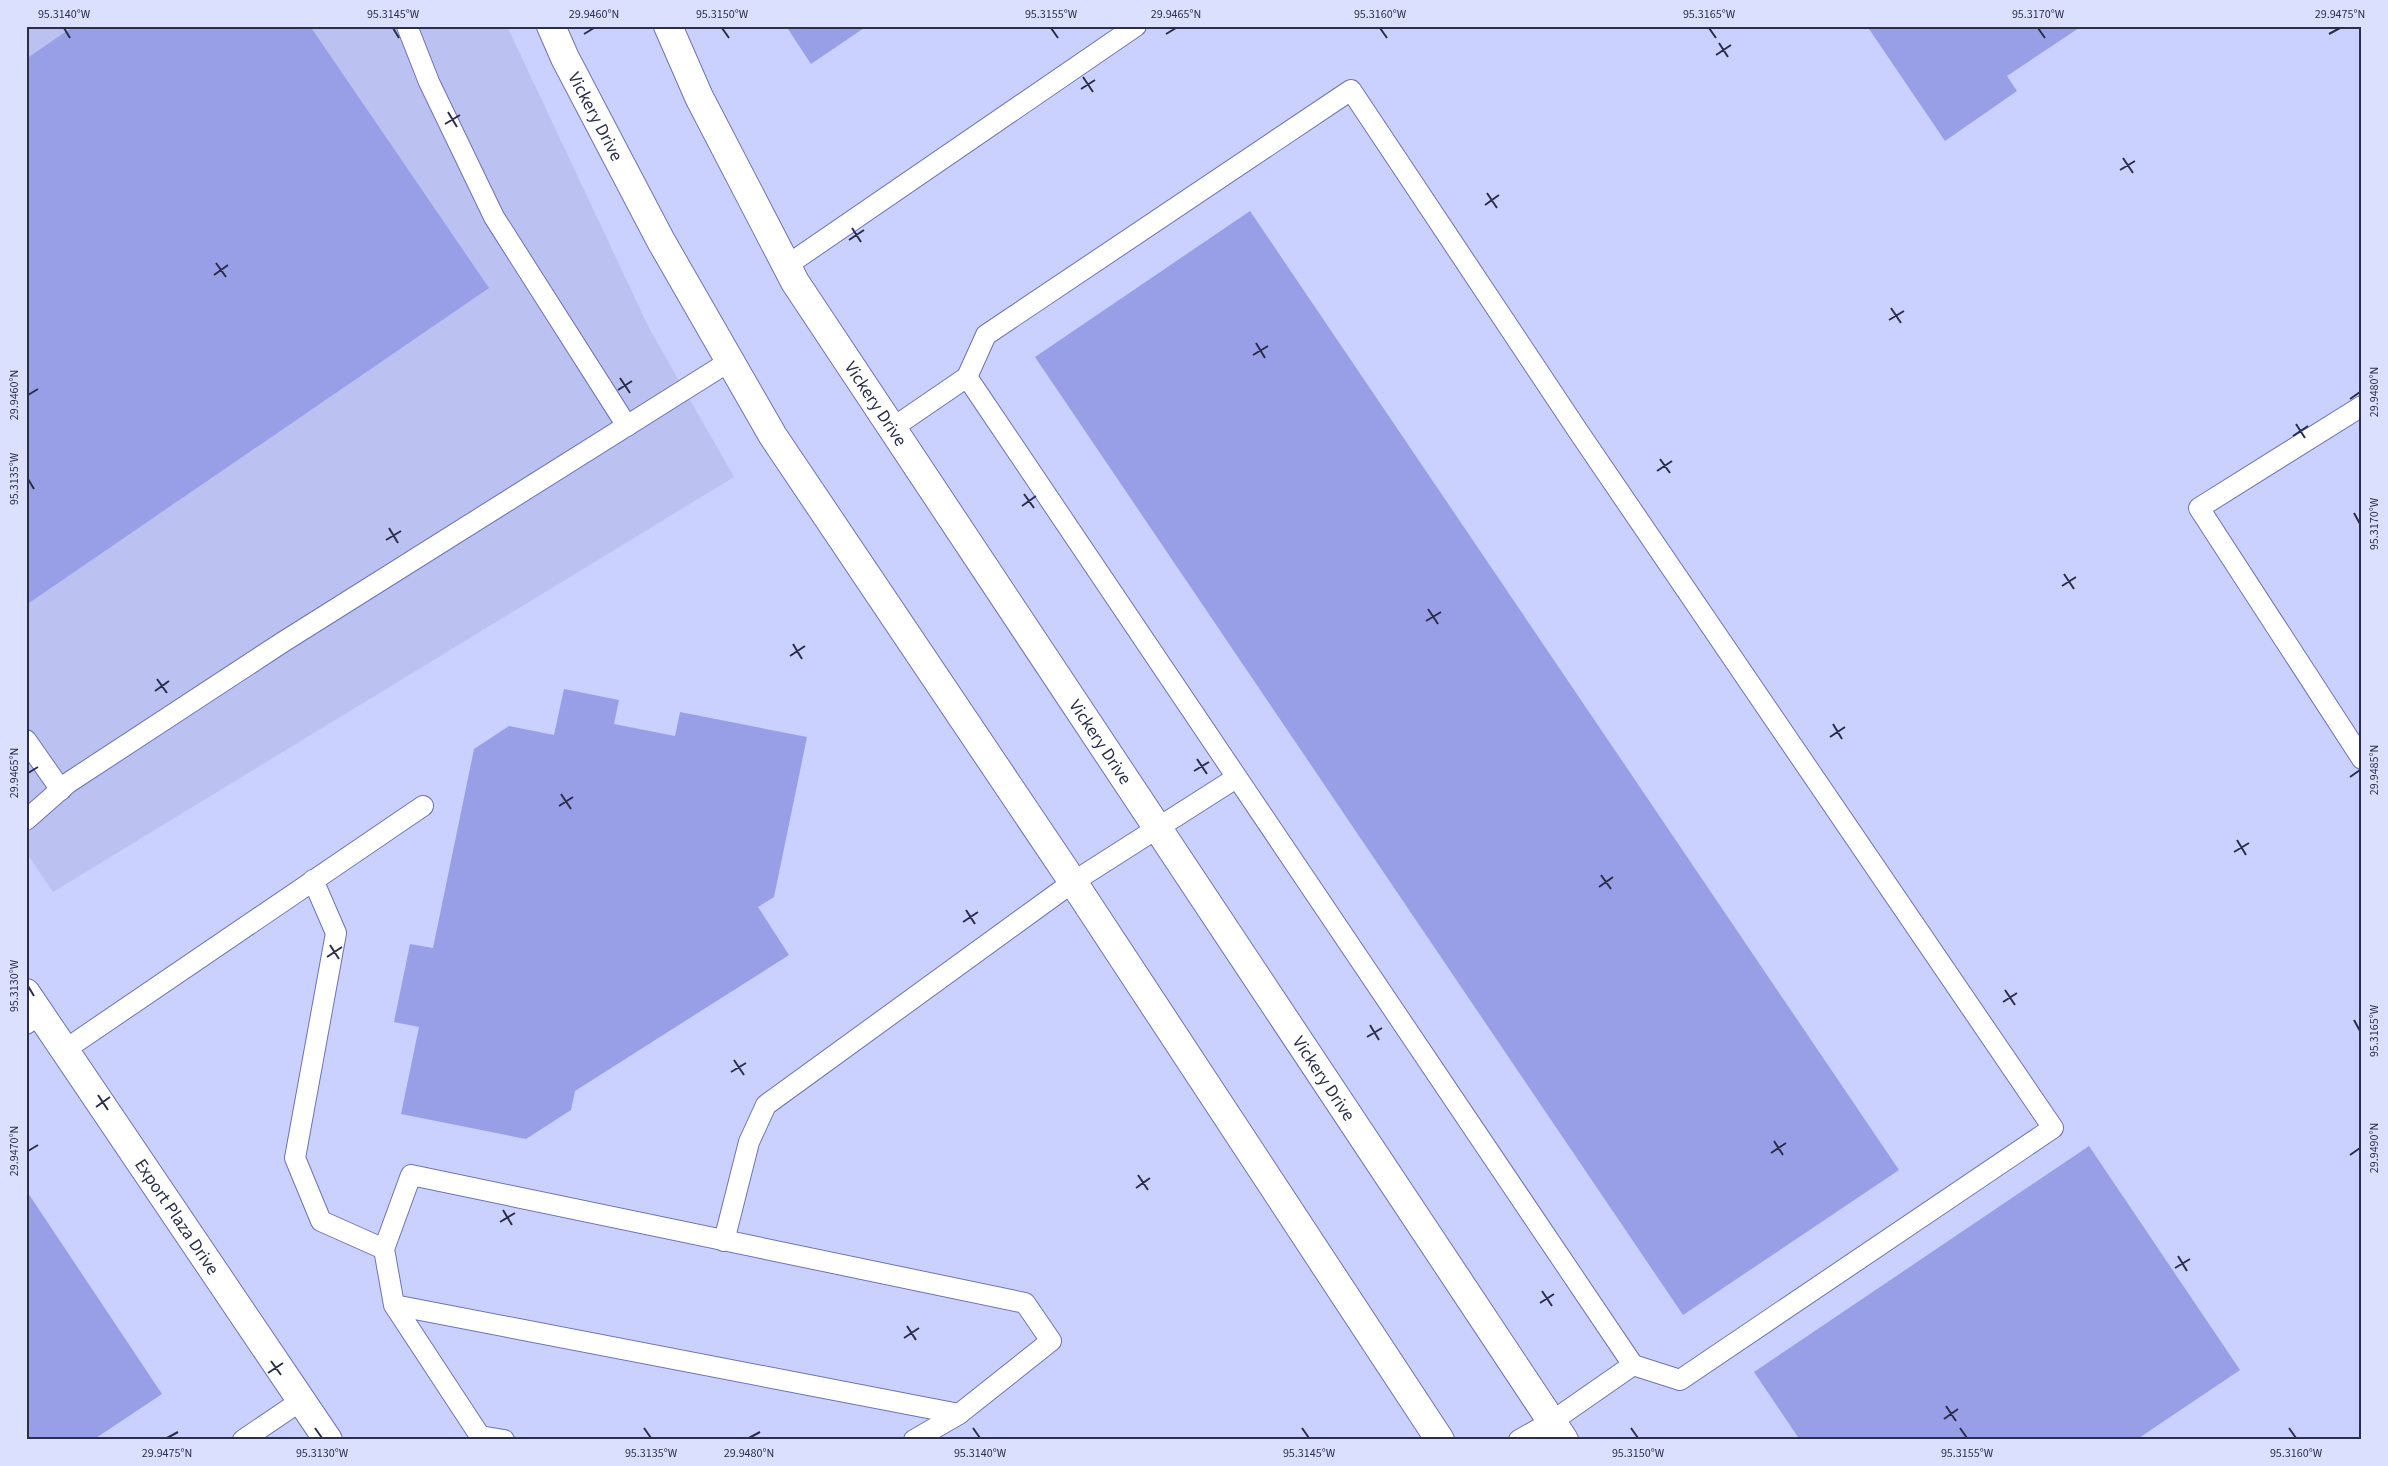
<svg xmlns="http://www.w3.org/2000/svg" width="2388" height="1466" font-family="'Source Sans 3',sans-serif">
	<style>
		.built { fill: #bbc1f0 }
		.building { fill: #989fe7 }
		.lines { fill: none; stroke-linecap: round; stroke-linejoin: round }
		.service-casing { stroke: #6d73b6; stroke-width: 22 }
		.minor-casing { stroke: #6d73b6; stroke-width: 30 }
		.secondary-casing { stroke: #6d73b6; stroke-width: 30 }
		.service { stroke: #fff; stroke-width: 20 }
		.minor { stroke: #fff; stroke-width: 28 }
		.secondary { stroke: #fff; stroke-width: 28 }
		.ticks { fill: none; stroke: #2b2e4b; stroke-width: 2 }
		.labels { text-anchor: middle; stroke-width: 4; stroke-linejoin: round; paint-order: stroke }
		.street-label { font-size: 18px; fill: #2b2e4b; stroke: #dbe0fe }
		.neatline { fill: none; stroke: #2b2e4b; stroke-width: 2 }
		.ticks-label { font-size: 12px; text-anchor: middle; fill: #2b2e4b }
	</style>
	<rect width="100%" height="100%" fill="#cbd1fe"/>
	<path class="built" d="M26,26H507L649,328L734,477L53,892L26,852Z"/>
	<g class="building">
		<path d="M74,26H310L489,288L26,605V59Z"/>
		<path d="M786,26H867L811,64Z"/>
		<path d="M1867,26H2082L2007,76L2017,91L1945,141Z"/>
		<path d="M1250,211L1899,1170L1683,1315L1035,357Z"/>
		<path d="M564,689L619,700L614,724L675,736L680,712L807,737L774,897L758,907L789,955L575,1091L571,1110L526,1139L401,1114L419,1027L394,1022L410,944L433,948L474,749L509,726L554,735Z"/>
		<path d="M2089,1146L2240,1370L2136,1440H1800L1754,1372Z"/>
		<path d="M26,1190L162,1394L93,1440H26Z"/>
	</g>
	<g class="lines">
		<g class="service-casing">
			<g id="service">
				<path d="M407,26L429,82L494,217L627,426"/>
				<path d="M786,266L1136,26"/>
				<path d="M967,377L986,335L1351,90L1578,431L2053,1128L1680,1380L1633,1365"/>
				<path d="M2362,406L2199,508L2362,759"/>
				<path d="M891,429L967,377L1633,1365L1551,1422L1519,1440"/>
				<path d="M26,740L61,790"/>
				<path d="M26,820L68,783L283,642L730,361"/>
				<path d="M313,880L336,933L295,1158L321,1221L384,1249"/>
				<path d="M26,1024L41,1014"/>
				<path d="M66,1049L423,806"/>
				<path d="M724,1241L749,1142L766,1105L1073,882L1236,778"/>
				<path d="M394,1305L959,1414L1051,1341L1025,1303L411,1175L384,1249L394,1305L480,1436L504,1440"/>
				<path d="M243,1440L302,1400"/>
				<path d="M914,1440L959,1414"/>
			</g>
		</g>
		<g class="minor-casing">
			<g id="minor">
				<path id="s1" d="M26,993L328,1440"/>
			</g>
		</g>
		<g class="secondary-casing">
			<g id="secondary">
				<path id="s2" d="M551,26L565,58L661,241L773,436L1073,882L1440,1440"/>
				<path id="s3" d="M668,26L699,97L795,282L1564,1440"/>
			</g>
		</g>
		<use href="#service" class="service"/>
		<use href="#minor" class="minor"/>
		<use href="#secondary" class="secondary"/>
	</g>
	<path class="ticks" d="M64,28L70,38M393,28L399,38M722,28L729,38M1051,28L1058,38M1380,28L1387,38M1709,28L1716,38M2038,28L2045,38M584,34L594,28M1166,34L1176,28M2329,34L2340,28M1719,43L1728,57M1716,55L1731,45M1083,77L1093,92M1081,89L1095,80M448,112L457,127M445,124L460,115M2123,158L2133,173M2120,170L2135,161M1487,193L1497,208M1485,205L1499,195M852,228L861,242M849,240L864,230M216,263L226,277M214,275L228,265M1891,308L1901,323M1889,320L1904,311M1256,343L1265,358M1253,355L1268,346M620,378L630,393M618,390L632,381M28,395L38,389M2350,399L2360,392M2296,424L2305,438M2293,436L2308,426M1660,459L1670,473M1657,471L1672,461M28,479L34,489M1024,494L1034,508M1022,506L1036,496M2354,513L2360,524M389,528L398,543M386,540L401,531M2064,574L2074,589M2062,586L2076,577M1428,609L1438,624M1426,621L1441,612M793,644L802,659M790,656L805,646M157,679L167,693M155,691L169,681M1833,724L1842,739M1830,737L1845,727M1197,759L1207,774M1194,771L1209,762M28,773L38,767M2350,777L2360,770M561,794L571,809M559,806L573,797M2237,840L2246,855M2234,852L2249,843M1601,875L1611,889M1599,887L1613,877M966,910L975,924M963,922L978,912M330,945L339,959M327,957L342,947M28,986L34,996M2005,990L2015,1005M2003,1002L2017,993M2354,1020L2360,1031M1370,1025L1379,1040M1367,1037L1382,1028M734,1060L744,1075M731,1072L746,1063M98,1095L108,1110M96,1107L110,1097M1774,1141L1783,1155M28,1151L38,1145M1771,1153L1786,1143M2350,1155L2360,1148M1138,1175L1148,1190M1136,1188L1150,1178M503,1210L512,1225M500,1222L515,1213M2178,1256L2187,1271M2175,1268L2190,1259M1542,1291L1552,1306M1540,1303L1554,1294M907,1326L916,1340M904,1338L919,1328M271,1361L281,1375M268,1373L283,1363M1946,1406L1956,1421M1944,1419L1958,1409M315,1428L322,1438M644,1428L651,1438M973,1428L980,1438M1302,1428L1309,1438M1631,1428L1638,1438M1960,1428L1967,1438M2289,1428L2296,1438M167,1438L178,1432M749,1438L760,1432"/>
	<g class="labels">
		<g class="street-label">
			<text dy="6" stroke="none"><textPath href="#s2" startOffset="101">Vickery Drive</textPath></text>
			<text dy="6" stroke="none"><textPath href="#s3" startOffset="432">Vickery Drive</textPath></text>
			<text dy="6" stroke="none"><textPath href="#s3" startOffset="838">Vickery Drive</textPath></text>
			<text dy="6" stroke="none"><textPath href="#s3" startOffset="1242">Vickery Drive</textPath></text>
			<text dy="6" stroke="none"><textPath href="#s1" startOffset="270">Export Plaza Drive</textPath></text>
		</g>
	</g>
	<rect width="2388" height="1466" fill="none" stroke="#dbe0fe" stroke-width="55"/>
	<rect x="28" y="28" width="2332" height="1410" class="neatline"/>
	<g class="ticks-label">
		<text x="64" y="18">95.3140°W</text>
		<text x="393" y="18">95.3145°W</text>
		<text x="594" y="18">29.9460°N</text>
		<text x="722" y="18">95.3150°W</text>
		<text x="1051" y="18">95.3155°W</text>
		<text x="1176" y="18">29.9465°N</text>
		<text x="1380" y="18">95.3160°W</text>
		<text x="1709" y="18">95.3165°W</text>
		<text x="2038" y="18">95.3170°W</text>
		<text x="2340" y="18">29.9475°N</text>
		<text transform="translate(2374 392) rotate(-90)" y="4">29.9480°N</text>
		<text transform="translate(14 395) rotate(-90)" y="4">29.9460°N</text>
		<text transform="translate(14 479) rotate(-90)" y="4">95.3135°W</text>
		<text transform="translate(2374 524) rotate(-90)" y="4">95.3170°W</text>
		<text transform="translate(2374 770) rotate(-90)" y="4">29.9485°N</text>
		<text transform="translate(14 773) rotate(-90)" y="4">29.9465°N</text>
		<text transform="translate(14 986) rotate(-90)" y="4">95.3130°W</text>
		<text transform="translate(2374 1031) rotate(-90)" y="4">95.3165°W</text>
		<text transform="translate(2374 1148) rotate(-90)" y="4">29.9490°N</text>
		<text transform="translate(14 1151) rotate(-90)" y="4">29.9470°N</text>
		<text x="167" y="1457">29.9475°N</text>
		<text x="322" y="1457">95.3130°W</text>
		<text x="651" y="1457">95.3135°W</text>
		<text x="749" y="1457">29.9480°N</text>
		<text x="980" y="1457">95.3140°W</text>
		<text x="1309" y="1457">95.3145°W</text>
		<text x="1638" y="1457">95.3150°W</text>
		<text x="1967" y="1457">95.3155°W</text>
		<text x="2296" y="1457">95.3160°W</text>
	</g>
</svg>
